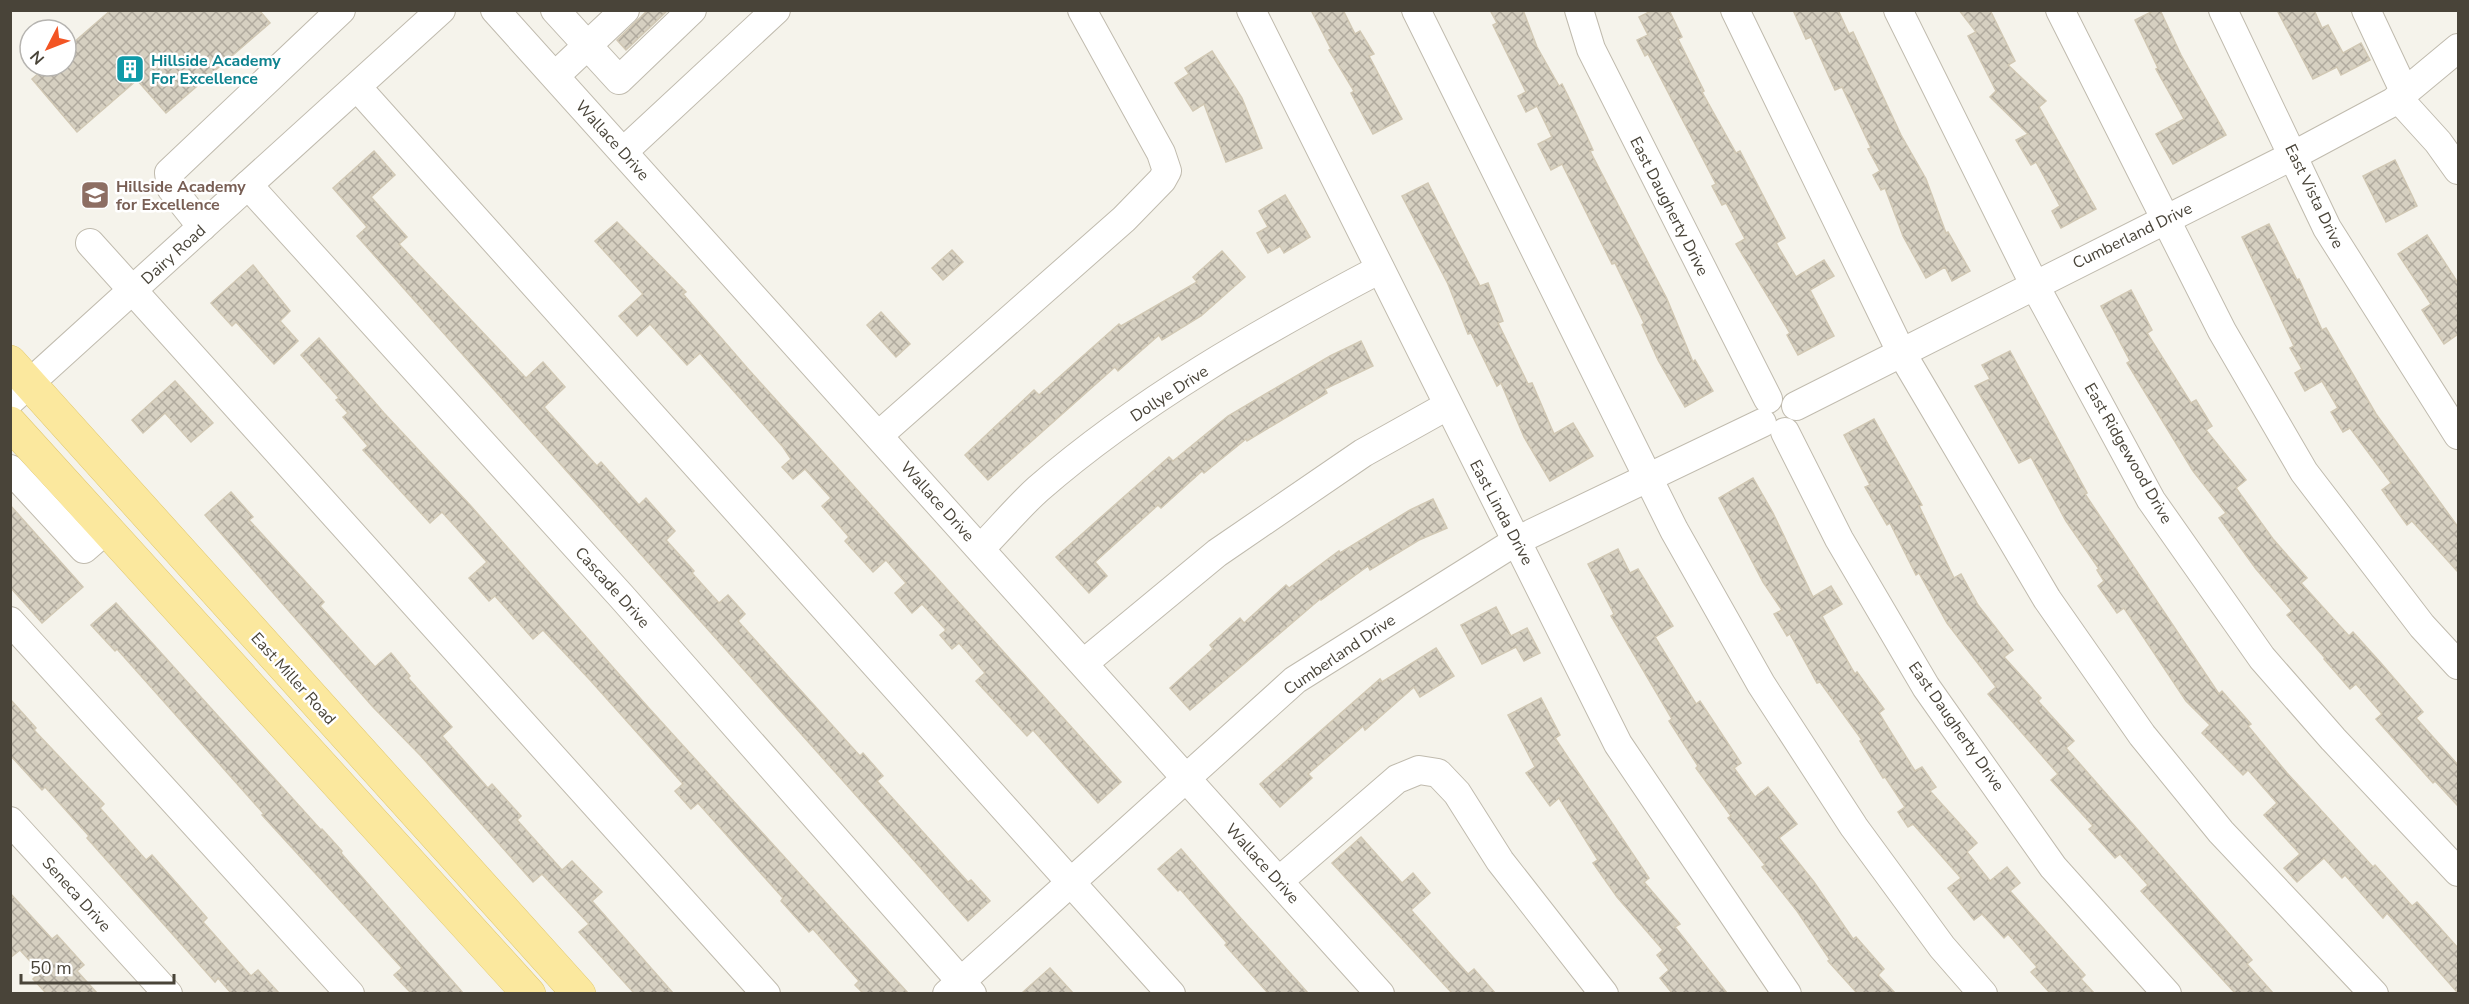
<svg xmlns="http://www.w3.org/2000/svg" width="2469" height="1004" font-family="'Nunito Sans',sans-serif">
	<style>
		.building { fill: url(#building-cross-hatch); stroke: #d1c8b4; stroke-width: 1.5 }
		.lines { fill: none; stroke-linecap: round; stroke-linejoin: round }
		.minor-casing { stroke: #c0bbae; stroke-width: 30 }
		.major-casing { stroke: #e1c86d; stroke-width: 34 }
		.minor { stroke: #fff; stroke-width: 28 }
		.major { stroke: #fbe89e; stroke-width: 33 }
		.labels { text-anchor: middle; stroke-width: 5; stroke-linejoin: round; paint-order: stroke }
		.culture-label { font-size: 16px; font-weight: bold; fill: #0d838f; stroke: #fff; text-anchor: start }
		.street-label { font-size: 16px; fill: #494439; stroke: #fff }
		.education-label { font-size: 16px; font-weight: bold; fill: #785e54; stroke: #fff; text-anchor: start }
	</style>
	<defs>
		<pattern id="building-cross-hatch" width="8" height="8" patternUnits="userSpaceOnUse" patternTransform="scale(1.5)"><rect width="8" height="8" fill="#d6d0c1"/><path d="M0 0l8 8M0 8l8-8" fill="none" stroke="#b0aa9e"/></pattern>
	</defs>
	<rect width="100%" height="100%" fill="#f5f3eb"/>
	<g class="building">
		<path d="M111,10H259L270,23L166,113L137,80L77,132L32,79L47,66H66V49Z"/>
		<path d="M648,10H668L626,50L617,40Z"/>
		<path d="M1311,10H1343L1355,34L1360,31L1374,54L1369,56L1402,119L1373,134L1351,93L1354,91L1329,50L1331,49Z"/>
		<path d="M1490,10H1523L1537,47L1559,86L1562,84L1570,100L1593,150L1590,151L1667,299L1693,362L1695,360L1713,391L1685,407L1658,360L1642,325L1644,323L1615,263L1612,264L1562,164L1551,170L1538,144L1552,137L1537,106L1526,112L1518,96L1526,92L1493,25L1497,23Z"/>
		<path d="M1653,10H1669L1682,37L1678,39L1704,91L1702,92L1736,153L1740,151L1785,238L1776,243L1796,277L1824,260L1834,276L1810,290L1834,336L1798,355L1787,335L1790,333L1736,244L1745,239L1726,203L1722,205L1712,186L1716,184L1648,54L1645,56L1637,40L1648,35L1639,17Z"/>
		<path d="M1793,10H1838L1849,34L1853,32L1901,135L1926,179L1946,233L1948,232L1970,271L1952,281L1945,267L1926,278L1903,236L1885,188L1881,190L1873,175L1880,171L1868,149L1871,148L1842,87L1835,90L1811,37L1806,39Z"/>
		<path d="M1959,10H1990L2015,61L2008,65L2046,101L2039,107L2096,209L2061,228L2052,211L2060,206L2036,162L2031,165L2016,140L2028,134L1990,97L1996,91L1968,36L1976,32Z"/>
		<path d="M2155,10H2160L2181,55L2226,135L2173,164L2156,134L2184,119L2156,69L2158,68L2135,20Z"/>
		<path d="M2277,10H2314L2322,28L2328,25L2343,53L2361,43L2370,60L2341,75L2337,67L2313,79Z"/>
		<path d="M1212,51L1242,98L1262,148L1226,162L1204,104L1193,111L1175,83L1189,74L1185,68Z"/>
		<path d="M374,151L395,175L371,197L407,237L399,244L526,378L543,362L565,387L544,407L597,466L601,462L639,505L646,498L675,531L666,540L694,571L692,573L719,603L728,595L745,614L738,621L860,756L863,753L883,776L877,781L968,882L971,880L990,901L968,921L357,236L367,227L333,188Z"/>
		<path d="M2395,160L2417,206L2386,222L2363,176Z"/>
		<path d="M1428,183L1480,286L1488,283L1503,321L1498,323L1528,384L1532,383L1554,434L1573,423L1593,456L1550,481L1524,437L1501,383L1497,386L1471,333L1468,334L1448,284L1402,196Z"/>
		<path d="M1285,195L1310,237L1284,253L1280,246L1268,253L1257,233L1268,227L1259,211Z"/>
		<path d="M617,222L686,292L683,294L749,370L1121,782L1098,803L1033,730L1027,736L976,681L985,673L959,643L952,649L940,635L946,630L922,604L912,613L895,593L906,583L886,560L873,572L845,541L849,537L822,506L831,498L805,469L793,479L782,467L791,459L783,447L700,353L687,365L650,324L637,336L619,316L643,294L595,241Z"/>
		<path d="M2269,224L2297,280L2299,279L2322,330L2326,328L2376,414L2458,527V572L2412,521L2407,525L2382,490L2391,483L2350,428L2343,432L2331,412L2338,408L2322,381L2305,391L2295,373L2302,369L2290,348L2294,346L2242,237Z"/>
		<path d="M2427,235L2458,283V334L2444,344L2422,310L2431,304L2398,254Z"/>
		<path d="M952,250L963,262L943,280L932,268Z"/>
		<path d="M1222,251L1245,277L1201,316L1162,340L1159,335L1118,371L1115,367L988,480L965,455L1034,390L1039,395L1119,324L1121,326L1197,282L1193,277Z"/>
		<path d="M253,265L290,311L280,321L298,341L274,364L236,322L232,326L211,303Z"/>
		<path d="M2131,290L2152,330L2147,333L2191,403L2196,400L2212,426L2206,430L2246,480L2236,488L2273,539L2307,578L2301,583L2349,636L2353,632L2380,662L2423,712L2416,718L2458,765V806L2435,781L2433,783L2376,719L2382,714L2356,684L2350,689L2324,659L2325,658L2287,615L2292,611L2256,569L2219,518L2226,513L2193,471L2127,363L2130,361L2101,306Z"/>
		<path d="M881,312L910,344L896,357L867,325Z"/>
		<path d="M319,338L384,413L470,505L647,706L908,993H863L855,985L859,981L813,929L809,932L781,901L783,898L698,803L691,809L675,791L683,784L590,680L543,630L533,639L495,596L489,601L469,578L487,562L442,512L430,523L363,450L368,446L343,417L348,413L336,400L339,398L301,355Z"/>
		<path d="M1361,341L1373,366L1325,389L1327,393L1247,441L1246,439L1204,473L1202,471L1161,508L1158,505L1095,562L1107,576L1089,593L1056,557L1169,457L1173,461L1228,416L1330,356Z"/>
		<path d="M2010,351L2087,493L2085,494L2219,694L2222,691L2251,724L2248,726L2287,773L2373,867L2375,865L2412,906L2417,902L2458,948V993L2387,913L2383,918L2345,875L2342,878L2324,858L2297,882L2284,868L2300,854L2264,815L2277,803L2248,770L2243,775L2202,733L2210,725L2186,701L2124,608L2117,613L2098,586L2104,581L2097,570L2099,569L2066,521L2031,457L2019,463L1975,386L1990,379L1982,365Z"/>
		<path d="M175,381L213,423L191,442L165,413L143,433L132,420Z"/>
		<path d="M1874,419L1922,505L1919,506L1954,578L1961,574L1978,605L2013,650L2004,657L2041,698L2038,701L2074,741L2066,748L2252,960L2247,964L2273,993H2235L2141,891L2148,885L2120,854L2115,858L2089,829L2093,826L2051,780L2058,774L1988,694L1996,687L1947,623L1919,573L1916,575L1890,523L1887,525L1865,487L1870,485L1844,435Z"/>
		<path d="M1753,478L1773,513L1813,597L1831,586L1842,604L1822,616L1855,674L1857,672L1884,709L1879,713L1915,771L1922,767L1936,787L1930,791L1977,843L1967,852L1990,881L2007,867L2020,883L2010,891L2085,975L2081,979L2094,993H2050L2031,972L2037,967L2008,934L2004,938L1982,914L1974,920L1948,888L1961,878L1913,824L1908,827L1898,812L1905,807L1885,777L1883,778L1860,741L1862,740L1820,682L1817,683L1790,634L1787,636L1774,614L1782,610L1763,582L1719,498Z"/>
		<path d="M231,492L253,517L249,520L324,602L320,606L375,667L391,653L410,676L408,678L452,727L442,736L488,788L492,784L521,816L517,820L562,870L572,861L602,892L592,901L673,993H634L579,932L589,924L542,874L533,882L420,755L373,707L205,515Z"/>
		<path d="M1433,499L1447,528L1419,540L1370,570L1368,566L1321,600L1320,599L1190,710L1170,688L1213,649L1210,645L1240,618L1244,623L1286,585L1289,588L1339,551L1340,553L1410,510Z"/>
		<path d="M10,505L83,587L42,623L10,587Z"/>
		<path d="M1618,549L1630,573L1638,569L1673,626L1655,637L1696,704L1700,701L1741,763L1734,768L1755,797L1768,787L1797,824L1779,838L1814,882L1853,939L1856,937L1884,969L1878,975L1895,993H1857L1828,961L1830,960L1797,911L1762,867L1765,865L1728,818L1731,816L1696,768L1698,766L1669,721L1672,719L1611,616L1614,614L1588,564Z"/>
		<path d="M116,603L321,830L322,829L342,851L341,853L463,993H411L394,975L402,968L262,815L264,814L117,649L115,651L91,625Z"/>
		<path d="M1496,607L1511,636L1527,628L1540,653L1524,661L1516,647L1482,664L1461,625Z"/>
		<path d="M1436,648L1454,676L1420,697L1414,687L1365,730L1363,726L1308,774L1312,778L1280,807L1260,784L1380,679L1382,682Z"/>
		<path d="M1541,698L1560,735L1555,738L1649,878L1644,882L1680,924L1675,927L1727,993H1672L1660,978L1669,970L1657,955L1663,950L1617,897L1593,863L1598,860L1559,798L1550,806L1526,773L1535,767L1508,715Z"/>
		<path d="M10,699L36,728L34,730L104,804L100,808L146,860L152,855L207,918L203,922L251,976L258,970L279,993H231L218,978L215,982L87,838L89,836L45,787L42,790L10,755Z"/>
		<path d="M1361,837L1402,883L1413,873L1430,893L1411,910L1468,974L1474,969L1495,993H1452L1332,863Z"/>
		<path d="M1181,849L1237,914L1308,993H1268L1225,945L1227,943L1180,889L1178,891L1158,869Z"/>
		<path d="M10,893L52,939L57,935L84,965L77,971L97,993H46L33,979L40,972L20,950L10,958Z"/>
		<path d="M1050,968L1073,993H1022Z"/>
	</g>
	<g class="lines">
		<g class="minor-casing">
			<g id="minor">
				<path d="M495,10L1380,994"/>
				<path d="M555,10L619,80L692,10"/>
				<path d="M1251,10L1618,744L1787,994"/>
				<path d="M1416,10L1674,530L1761,684L1854,827L1942,947L1983,994"/>
				<path d="M1579,10L1591,49L1768,399"/>
				<path d="M1735,10L1901,352L2047,599L2142,735L2221,832L2374,994"/>
				<path d="M1898,10L2034,284L2151,500L2262,658L2333,739L2458,872"/>
				<path d="M2060,10L2222,331L2304,472L2422,626L2458,665"/>
				<path d="M2223,10L2327,228L2458,435"/>
				<path d="M2366,10L2405,93"/>
				<path d="M555,76L625,10"/>
				<path d="M357,87L1171,994"/>
				<path d="M2398,98L2438,142L2458,170"/>
				<path d="M623,152L776,10"/>
				<path d="M248,185L622,597L972,994"/>
				<path d="M202,227L171,188L169,173L341,10"/>
				<path d="M90,243L766,994"/>
				<path d="M10,401L441,10"/>
				<path d="M1796,406L2294,155L2393,102L2458,48"/>
				<path d="M1785,432L1839,539L1926,687L2053,867L2167,994"/>
				<path d="M879,435L1124,219L1162,180L1167,171L1161,153L1082,10"/>
				<path d="M10,469L84,549L107,529"/>
				<path d="M981,548C1000,529 1018,507 1038,489C1139,401 1262,331 1380,269"/>
				<path d="M10,621L350,994"/>
				<path d="M1084,663L1217,553L1363,453L1447,406"/>
				<path d="M10,821L168,994"/>
				<path d="M1279,881L1397,779L1419,770L1438,773L1457,793L1500,861L1604,994"/>
				<path d="M947,994L1295,680L1518,540L1762,423"/>
			</g>
		</g>
		<g class="major-casing">
			<g id="major">
				<path d="M10,362L579,994"/>
				<path d="M10,423L529,994"/>
			</g>
		</g>
		<use href="#minor" class="minor"/>
		<use href="#major" class="major"/>
	</g>
	<defs>
		<g id="building-square" transform="scale(1.5)"><rect x="-9" y="-9" width="18" height="18" rx="4" fill="#0f9aa8" stroke="#fff"/><path d="M-4-6H4V6H1V3H-1V6H-4ZM-2.5-4.3h1.7v1.8h-1.7ZM.8-4.3h1.7v1.8H.8ZM-2.5-1h1.7V.8h-1.7ZM.8-1h1.7V.8H.8Z" fill="#fff"/></g>
		<g id="school-square" transform="scale(1.5)"><rect x="-9" y="-9" width="18" height="18" rx="4" fill="#8d6e63" stroke="#fff"/><path d="M0-5L7-2L0 1L-7-2ZM-4 1L0 2.5L4 1V4Q0 6-4 4Z" fill="#fff"/></g>
	</defs>
	<g fill-rule="evenodd">
		<use href="#building-square" x="130" y="69"/>
		<use href="#school-square" x="95" y="195"/>
	</g>
	<g class="labels">
		<g class="culture-label">
			<text x="151" y="66">Hillside Academy<tspan x="151" dy="18">For Excellence</tspan></text>
		</g>
		<g class="street-label">
			<text transform="translate(613 140) rotate(48)" y="6">Wallace Drive</text>
			<text transform="translate(2315 196) rotate(64)" y="6">East Vista Drive</text>
			<text transform="translate(1670 206) rotate(63)" y="6">East Daugherty Drive</text>
			<text transform="translate(2132 235) rotate(-26)" y="6">Cumberland Drive</text>
			<text transform="translate(173 254) rotate(-42)" y="6">Dairy Road</text>
			<text transform="translate(1169 393) rotate(-33)" y="6">Dollye Drive</text>
			<text transform="translate(2129 453) rotate(60)" y="6">East Ridgewood Drive</text>
			<text transform="translate(938 501) rotate(48)" y="6">Wallace Drive</text>
			<text transform="translate(1502 512) rotate(62)" y="6">East Linda Drive</text>
			<text transform="translate(613 587) rotate(48)" y="6">Cascade Drive</text>
			<text transform="translate(1339 654) rotate(-34)" y="6">Cumberland Drive</text>
			<text transform="translate(294 678) rotate(48)" y="6">East Miller Road</text>
			<text transform="translate(1957 726) rotate(55)" y="6">East Daugherty Drive</text>
			<text transform="translate(1263 863) rotate(48)" y="6">Wallace Drive</text>
			<text transform="translate(77 894) rotate(48)" y="6">Seneca Drive</text>
		</g>
		<g class="education-label">
			<text x="116" y="192">Hillside Academy<tspan x="116" dy="18">for Excellence</tspan></text>
		</g>
	</g>
	<rect width="2469" height="1004" fill="none" stroke="#494439" stroke-width="24"/>
	<g transform="translate(48 48) rotate(228)"><circle r="28" fill="#ffffff" stroke="#b6b4b0" stroke-width="1.5"/>
	<path d="M0-4.5L10 22L0 15L-10 22Z" fill="#f35524"/>
	<text y="-9" font-size="16" font-weight="bold" text-anchor="middle" fill="#494439">N</text>
	</g>
	<path d="M21 974v9h153v-9" fill="none" stroke="#494439" stroke-width="3"/>
	<text x="30" y="974" font-size="18" fill="#494439" stroke="#ffffff" stroke-width="4.5" paint-order="stroke">50 m</text>
</svg>
